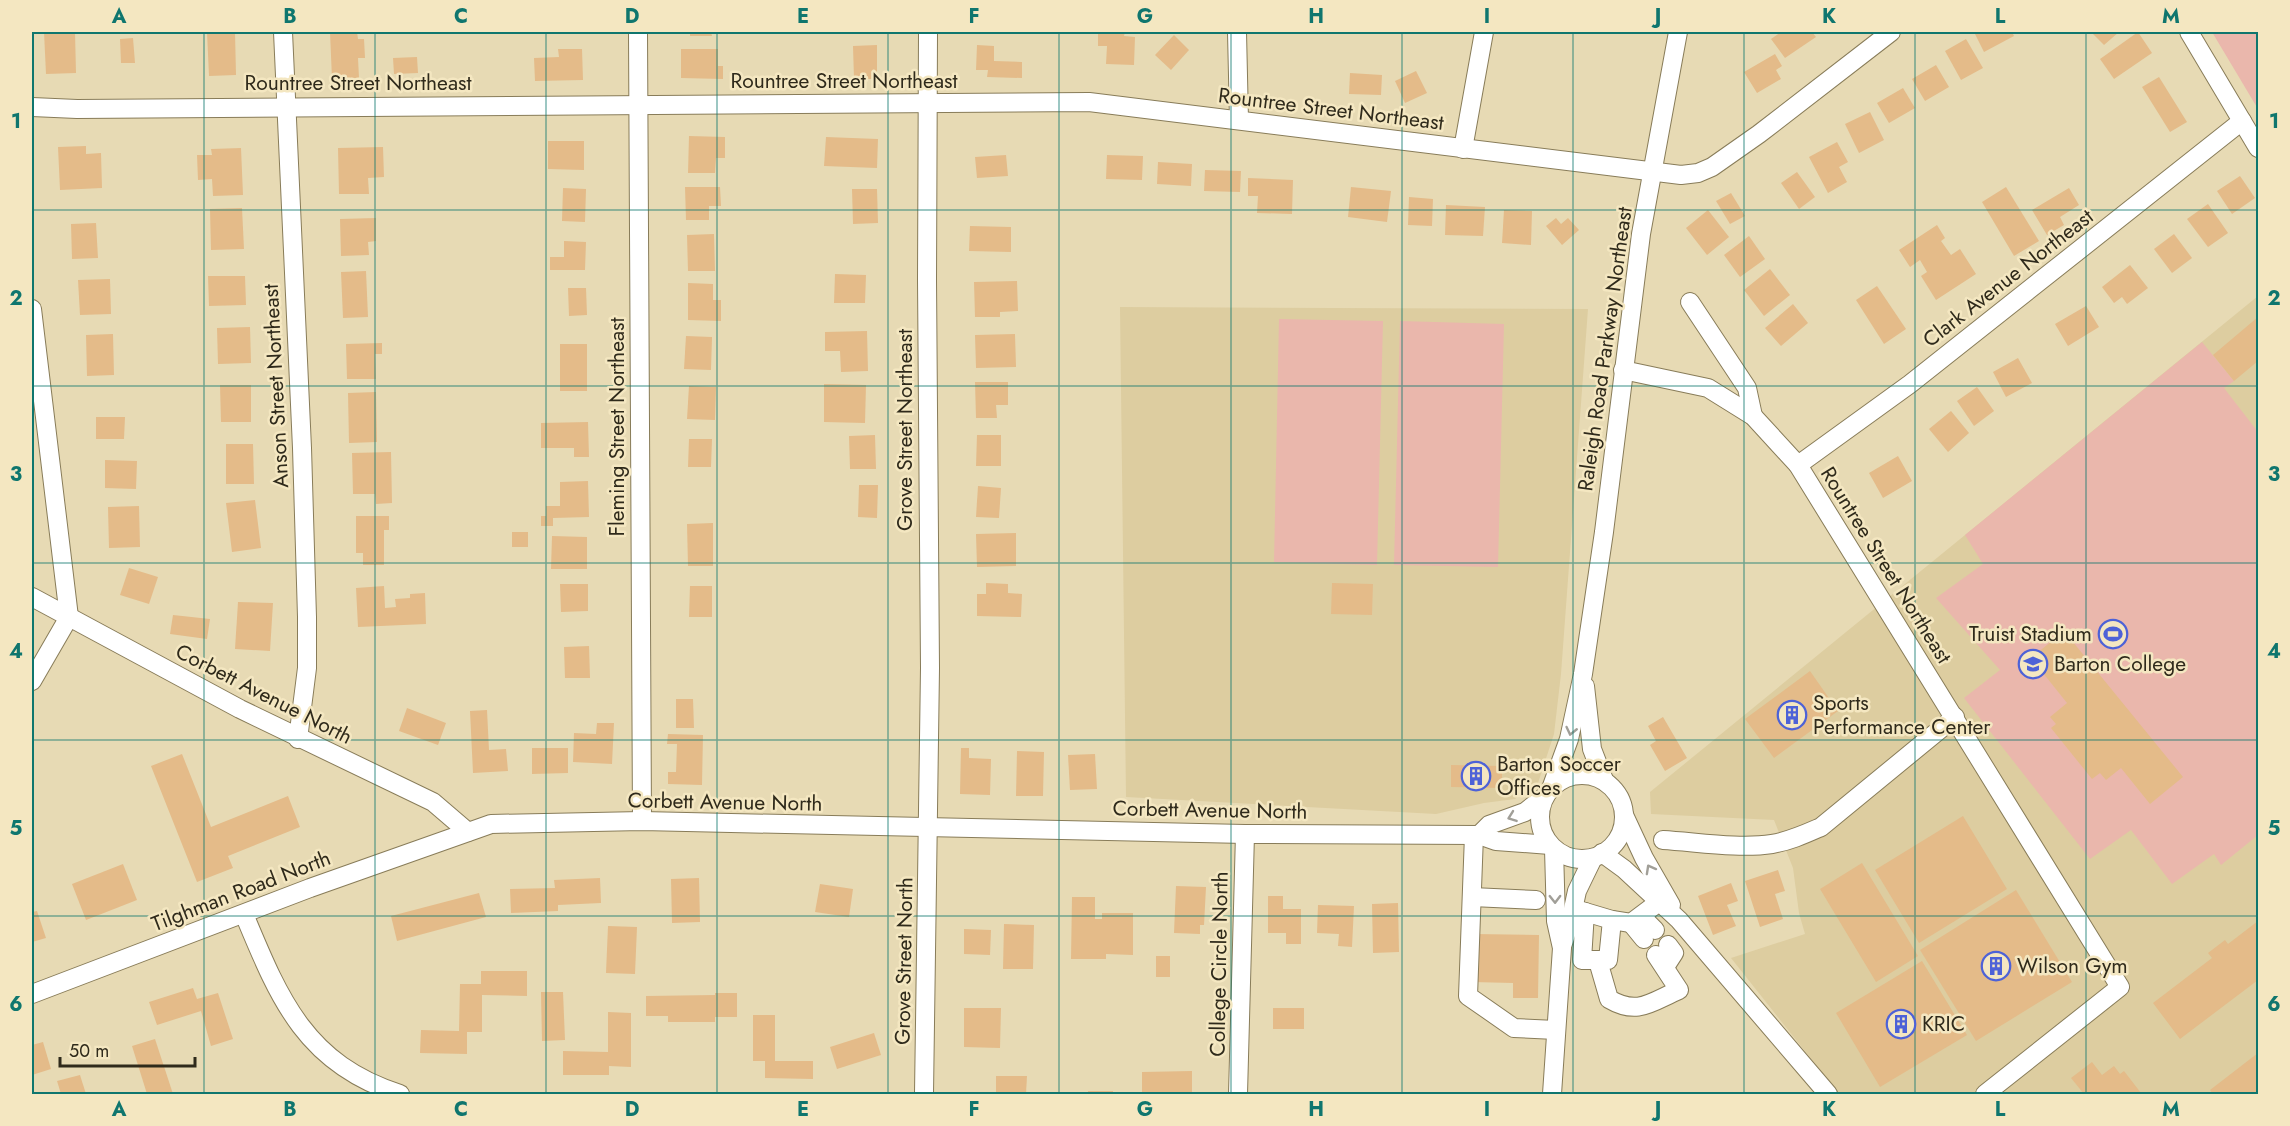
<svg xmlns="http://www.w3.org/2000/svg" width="2290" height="1126" font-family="Jost,sans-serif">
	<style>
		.built { fill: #ddcda0 }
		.green { fill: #eab7ac }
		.building { fill: #e4bb89 }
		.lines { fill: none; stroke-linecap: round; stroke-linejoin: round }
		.minor-casing { stroke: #887c59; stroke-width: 20 }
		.minor { stroke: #fff; stroke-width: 18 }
		.oneway { stroke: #a19f98 }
		.grid { fill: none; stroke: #0f766e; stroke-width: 1.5; stroke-opacity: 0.55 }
		.labels { text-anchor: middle; stroke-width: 5; stroke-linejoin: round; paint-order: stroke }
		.street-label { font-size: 21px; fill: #2f2a1b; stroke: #f4e7c1 }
		.poi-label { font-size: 21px; fill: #2f2a1b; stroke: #f4e7c1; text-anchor: start }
		.neatline { fill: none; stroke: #0f766e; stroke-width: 2 }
		.grid-label { font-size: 20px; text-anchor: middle; font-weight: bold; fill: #0f766e }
	</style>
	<rect width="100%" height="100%" fill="#e7dab4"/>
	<g class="built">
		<path d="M2258,296V1094H1839L1731,958L1805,934L1799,913L1793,868L1774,820L1651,814L1650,792Z"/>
		<path d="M1120,307L1588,309L1561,674L1554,734L1538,783L1515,799L1484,803L1436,814L1126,797Z"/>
	</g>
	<g class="green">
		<path d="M2212,32H2258V109Z"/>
		<path d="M1279,319L1383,321L1377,565L1274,562Z"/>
		<path d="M1400,321L1504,324L1498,567L1394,565Z"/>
		<path d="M2202,342L2234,381L2224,388L2258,432V835L2221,865L2214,854L2172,884L2131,830L2090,859L1964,698L2000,670L1936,598L1983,564L1965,535Z"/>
	</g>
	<g class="building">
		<path d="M44,32H75L76,73L46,74Z"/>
		<path d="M207,32H235L236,75L209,76Z"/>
		<path d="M330,32H357L358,39H364L365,58H358L359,78L332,79Z"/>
		<path d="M690,32H711L712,36H690Z"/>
		<path d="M1098,32H1125L1124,36L1135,37L1134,65L1106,64L1107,46H1098Z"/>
		<path d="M1781,32H1812L1816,37L1785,58L1771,39Z"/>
		<path d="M1974,32H2012L2014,36L1984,52Z"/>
		<path d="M2091,32H2119L2104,45Z"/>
		<path d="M2138,32L2152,53L2114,79L2100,59Z"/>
		<path d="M1174,35L1189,50L1171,70L1155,55Z"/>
		<path d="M133,38L135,63H121L120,39Z"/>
		<path d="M1966,39L1983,68L1961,80L1945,51Z"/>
		<path d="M877,45V79H854L853,46Z"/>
		<path d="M977,45L994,46V61L1022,62V78L987,77L988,70H976Z"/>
		<path d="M558,49H582L583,80L535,81L534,58L559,57Z"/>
		<path d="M681,49H718V66H723V79L681,78Z"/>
		<path d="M1775,54L1782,66L1776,70L1781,79L1757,93L1744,72Z"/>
		<path d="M417,57L418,73L394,74L393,58Z"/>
		<path d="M1936,65L1949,87L1925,101L1912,79Z"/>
		<path d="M1416,71L1427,93L1405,103L1395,81Z"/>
		<path d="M1350,73L1382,75L1381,95L1349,94Z"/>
		<path d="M2159,77L2187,122L2170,132L2142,87Z"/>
		<path d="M1903,88L1915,108L1889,123L1877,103Z"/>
		<path d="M1870,112L1884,140L1859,153L1845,124Z"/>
		<path d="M689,136L725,137V158H716L715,173H688Z"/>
		<path d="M826,137L878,139L877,168L824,166Z"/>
		<path d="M548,141H584V170L548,169Z"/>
		<path d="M1837,142L1848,162L1839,167L1847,182L1828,193L1809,157Z"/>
		<path d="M86,146V154L101,153L102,188L60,190L58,147Z"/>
		<path d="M383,147L384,177L368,178L369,194H339L338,148Z"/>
		<path d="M241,148L243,195L213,196L212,179L198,180L197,155H212L211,149Z"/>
		<path d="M1006,155L1008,176L977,178L975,157Z"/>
		<path d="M1107,155L1143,156L1142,180L1106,179Z"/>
		<path d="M1158,162L1192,164L1191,186L1157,184Z"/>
		<path d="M1205,170L1241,171L1240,192L1204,191Z"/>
		<path d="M1797,172L1815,197L1799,209L1781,183Z"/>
		<path d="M2240,176L2255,198L2232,214L2217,191Z"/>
		<path d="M1248,178L1293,180L1292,214L1257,213L1258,196H1248Z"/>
		<path d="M685,187H720L721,206H709V220H686Z"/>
		<path d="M1351,187L1391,191L1387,222L1348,217Z"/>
		<path d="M2006,187L2039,241L2014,256L1982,202Z"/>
		<path d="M563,188L586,189L585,222L562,221Z"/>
		<path d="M2069,188L2079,205L2060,217L2064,225L2047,235L2032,210Z"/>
		<path d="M852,189H877L878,223L853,224Z"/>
		<path d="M1731,193L1745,216L1730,224L1716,201Z"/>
		<path d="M1409,197L1433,199L1432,226L1408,225Z"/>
		<path d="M2208,204L2228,233L2208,247L2187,219Z"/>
		<path d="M1446,205L1485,207L1483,236L1445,235Z"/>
		<path d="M242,208L244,249L211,250L210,209Z"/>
		<path d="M1504,210L1532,211L1531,245L1502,243Z"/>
		<path d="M1708,210L1729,237L1707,255L1686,228Z"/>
		<path d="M376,218V241L368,242L369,255L341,256L340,219Z"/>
		<path d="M1556,218L1561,224L1568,218L1579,230L1562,245L1546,226Z"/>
		<path d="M96,223L98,258L72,259L71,224Z"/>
		<path d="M1937,225L1945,238L1941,241L1951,255L1960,249L1976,274L1936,300L1921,276L1927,272L1920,260L1910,267L1899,250Z"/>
		<path d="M970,226L1011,227V252L969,251Z"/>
		<path d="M714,234L715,271H688L687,235Z"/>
		<path d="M2174,234L2192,258L2172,273L2154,249Z"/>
		<path d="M1749,236L1765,259L1740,277L1724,255Z"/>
		<path d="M564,241L586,242L585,270H550V257H564Z"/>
		<path d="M2130,265L2148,288L2127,304L2122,297L2114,303L2102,287Z"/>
		<path d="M1770,269L1790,295L1764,316L1744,290Z"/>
		<path d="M366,271L368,317L343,318L341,272Z"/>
		<path d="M835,274L866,275L865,303H834Z"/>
		<path d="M208,276H245L246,305L209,306Z"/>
		<path d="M110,279L111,314L80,315L78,280Z"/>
		<path d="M1017,281L1018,311L1000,312V317H975L974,282Z"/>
		<path d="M688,283L713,284V300H721V321L688,320Z"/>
		<path d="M1877,286L1906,329L1884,344L1856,300Z"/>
		<path d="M568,288H586L587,315L569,316Z"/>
		<path d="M1793,304L1808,323L1781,346L1765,328Z"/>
		<path d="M2086,306L2099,327L2068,346L2055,324Z"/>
		<path d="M2258,317V361L2234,381L2213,355Z"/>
		<path d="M250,327L251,363L218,364L217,328Z"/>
		<path d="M867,331L868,371L841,372L840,351H825V332Z"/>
		<path d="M113,334L114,375L87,376L86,335Z"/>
		<path d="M1015,334L1016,367L976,368L975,335Z"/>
		<path d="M686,336L712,337L711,370L684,369Z"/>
		<path d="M382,343V354H375L376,379H347L346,344Z"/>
		<rect x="560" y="344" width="27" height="47"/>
		<path d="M2018,358L2032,383L2006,397L1993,372Z"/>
		<path d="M975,382H1008V405H996L997,418H976Z"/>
		<path d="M824,384L866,385L865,423L824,422Z"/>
		<path d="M220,385H251V422H221Z"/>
		<path d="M689,386L716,387L715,420L687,419Z"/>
		<path d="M1977,387L1994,411L1974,426L1957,401Z"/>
		<path d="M376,392L377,442L349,443L348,393Z"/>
		<path d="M1951,411L1969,433L1948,452L1929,429Z"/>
		<path d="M96,417H125L124,439H96Z"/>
		<path d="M588,422L589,457H574V448H541V423Z"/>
		<path d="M875,435L876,469H850L849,436Z"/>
		<path d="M977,435H1001V466H976Z"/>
		<path d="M689,439H712L711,467H688Z"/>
		<path d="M226,444H253L254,484H226Z"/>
		<path d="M391,452L392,503L376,504L375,494H353L352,453Z"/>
		<path d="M1898,456L1912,481L1883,498L1869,473Z"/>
		<path d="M105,460L137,461L136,489L105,488Z"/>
		<path d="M588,481L589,517L553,518V526H541V516H546V506H560V482Z"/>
		<path d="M859,485H878L877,518L858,517Z"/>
		<path d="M978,486L1001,488L999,518L976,517Z"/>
		<path d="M255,500L261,548L232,552L226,503Z"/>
		<path d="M139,506L140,547L109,548L108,507Z"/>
		<path d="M356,516H389V530H384V565H363V553H356Z"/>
		<path d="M713,523V566H688L687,524Z"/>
		<rect x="512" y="532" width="16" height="15"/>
		<path d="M1016,533V566L977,567L976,534Z"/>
		<path d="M552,536L587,537V569H551Z"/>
		<path d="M129,568L158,577L149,604L120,595Z"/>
		<path d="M986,583L1008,584V593L1022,594L1021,617L977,616V594H986Z"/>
		<path d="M1332,583L1373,584L1372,615L1331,614Z"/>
		<path d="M560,584H588V611L561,612Z"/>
		<path d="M384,586L385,608L396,607L395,599L410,598V594L425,593L426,624L358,627L356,588Z"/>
		<path d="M690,586H712V617H689Z"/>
		<path d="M238,602L273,603L270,651L235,649Z"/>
		<path d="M173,615L210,619L207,639L170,634Z"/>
		<path d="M2064,631L2183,777L2150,804L2121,768L2106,780L2100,773L2092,779L2051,728L2056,724L2050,717L2067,703L2031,658Z"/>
		<path d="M589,646L590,678H565L564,647Z"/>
		<path d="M1810,671L1838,711L1774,758L1745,719Z"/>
		<path d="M676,699H693L694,728H676Z"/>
		<path d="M407,708L446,723L438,745L399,731Z"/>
		<path d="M487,710L489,750L506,749L508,771L473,773L470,711Z"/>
		<path d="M1663,717L1687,758L1665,771L1650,745L1656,741L1648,726Z"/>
		<path d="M597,723H614L612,764L573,762L574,733L596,734Z"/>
		<path d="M668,734L703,735L702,785L668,784V772H676L677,744H667Z"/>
		<path d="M532,748H568V773L532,774Z"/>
		<path d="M961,748H969V758L991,759L990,795L960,794Z"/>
		<path d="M1017,751L1044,752L1043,796H1016Z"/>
		<path d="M182,754L211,827L288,796L300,827L228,856L233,868L197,882L151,766Z"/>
		<path d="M1095,754L1097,789L1070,790L1068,755Z"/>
		<path d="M1451,765L1502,766V788L1451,787Z"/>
		<path d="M1963,816L2007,889L1919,943L1875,870Z"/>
		<path d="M1862,863L1918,956L1876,982L1820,889Z"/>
		<path d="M123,864L137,900L86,920L72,884Z"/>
		<path d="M1778,870L1785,891L1775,894L1783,919L1760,927L1745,881Z"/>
		<path d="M600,878L601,903L558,905V911L511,913L510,889L555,888L554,880Z"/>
		<path d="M699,878L700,922L672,923L671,879Z"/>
		<path d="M1731,883L1738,901L1727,905L1736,926L1713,935L1698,896Z"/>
		<path d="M820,884L853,889L849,917L815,912Z"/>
		<path d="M1176,886L1206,887L1204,925H1200V934L1174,933Z"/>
		<path d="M2016,890L2072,982L1976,1041L1920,950Z"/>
		<path d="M479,893L486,917L397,941L391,916Z"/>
		<path d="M1268,896H1283V909H1301V944H1286V933H1268Z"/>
		<path d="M1072,897H1095V919H1102V913H1133V955L1106,954V959H1071Z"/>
		<path d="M1398,903L1399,952L1373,953L1372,904Z"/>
		<path d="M1318,905L1354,906L1352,947L1338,946L1339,934L1317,933Z"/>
		<path d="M37,911L46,938L32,942V912Z"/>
		<path d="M2258,921V980L2180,1039L2153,1003L2212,958L2208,953L2225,940L2228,944Z"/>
		<path d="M1004,924L1034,925L1033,969H1003Z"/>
		<path d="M608,926L637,927L635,974L606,973Z"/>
		<path d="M964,929L991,930L990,955L964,954Z"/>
		<path d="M1473,934L1539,935L1538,998H1513V983L1472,982Z"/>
		<rect x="1156" y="956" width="14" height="21"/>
		<path d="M1922,961L1967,1035L1880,1087L1836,1013Z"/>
		<path d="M481,971H527V996L482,995V1032H467V1054L420,1053L421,1030L459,1031L460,984H481Z"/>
		<path d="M193,988L197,999L218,993L233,1039L211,1046L201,1011L157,1025L149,1002Z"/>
		<path d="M541,992H563L565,1040L542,1041Z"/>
		<path d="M715,993H737V1017H715V1022H668V1016H646V996L715,995Z"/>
		<path d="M964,1008H1001L1000,1048L964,1047Z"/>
		<rect x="1273" y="1008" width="31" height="21"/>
		<path d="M608,1012L631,1013V1067L609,1066V1075H563V1051L608,1052Z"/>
		<path d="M753,1015H775V1061H813V1079L765,1078V1061H753Z"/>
		<path d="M874,1033L881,1055L837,1069L830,1047Z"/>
		<path d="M155,1039L173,1094H147L132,1046Z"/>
		<path d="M43,1042L51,1069L32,1075V1045Z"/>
		<path d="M2258,1053V1094H2213L2210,1090Z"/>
		<path d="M2092,1062L2102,1075L2114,1066L2120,1074L2124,1071L2141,1093L2084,1094L2071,1078Z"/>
		<path d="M1192,1071V1092L1142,1094V1072Z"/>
		<path d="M80,1075L86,1094H61L57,1081Z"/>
		<path d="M996,1076H1027L1026,1094H996Z"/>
		<rect x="1088" y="1091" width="25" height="3"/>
	</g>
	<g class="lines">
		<g class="minor-casing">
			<g id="minor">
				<path d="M283,32L302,448L307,617V668L298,739"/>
				<path d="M638,32L642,821"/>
				<path d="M1237,32L1239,120"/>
				<path d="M2189,32L2258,148"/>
				<path d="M32,107L77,109L1089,102L1681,175L1698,173L1712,167L1759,134L1891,32"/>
				<path d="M1463,149L1484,32"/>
				<path d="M1690,302L1747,388L1753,416"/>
				<path d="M32,309L69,617L32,681"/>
				<path d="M1623,370L1708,388L1753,416L1798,465L2120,987L1985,1094"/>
				<path d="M1798,465L1910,384L2242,121"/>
				<path d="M32,597L240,709L433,802L468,832"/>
				<path d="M1585,686L1592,749L1604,780"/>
				<circle cx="1582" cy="817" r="42"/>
				<path d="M1552,786L1569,739L1583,674L1604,532L1641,234L1678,32"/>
				<path d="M1624,815L1644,858L1671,905"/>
				<path d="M1474,835L1468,996L1514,1028L1556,1030"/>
				<path d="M1479,835L1489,825L1525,812L1544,797"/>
				<path d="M1663,840C1697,842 1739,849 1772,844C1790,841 1805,834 1821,827L1955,717"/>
				<path d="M1602,853L1624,869L1679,920L1828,1094"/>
				<path d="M1472,897L1536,900"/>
				<path d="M1575,909L1612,920L1631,923L1659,902"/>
				<path d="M1585,912L1582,960H1608L1612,920"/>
				<path d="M244,914C279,998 305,1064 400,1094"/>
				<path d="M1641,916L1655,930"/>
				<path d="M1631,923L1644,939"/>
				<path d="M1562,946L1570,923L1577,891L1593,858"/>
				<path d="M1598,961L1609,999C1638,1016 1651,1002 1679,990L1656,955"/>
				<path d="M1665,967L1674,953L1668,945"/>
				<path d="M32,994L310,888L491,824L642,821L1245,834L1479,835L1496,841L1550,845"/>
				<path d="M924,1094L930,668L927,280L928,32"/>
				<path d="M1238,1094L1245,834"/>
				<path d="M1552,1094L1562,948L1556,921L1554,849"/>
			</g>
		</g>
		<use href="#minor" class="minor"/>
	</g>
	<defs><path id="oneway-chevron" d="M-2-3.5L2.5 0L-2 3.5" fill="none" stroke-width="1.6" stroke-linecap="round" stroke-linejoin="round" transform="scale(1.5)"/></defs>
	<g class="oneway">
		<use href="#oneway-chevron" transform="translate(1571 731) rotate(103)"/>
		<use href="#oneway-chevron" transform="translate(1512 817) rotate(160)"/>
		<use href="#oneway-chevron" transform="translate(1650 869) rotate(-119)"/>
		<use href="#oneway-chevron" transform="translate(1555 899) rotate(89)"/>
	</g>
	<path class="grid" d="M204,32V1094M375,32V1094M546,32V1094M717,32V1094M888,32V1094M1059,32V1094M1231,32V1094M1402,32V1094M1573,32V1094M1744,32V1094M1915,32V1094M2086,32V1094M32,210H2258M32,386H2258M32,563H2258M32,740H2258M32,916H2258"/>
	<defs>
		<g id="stadium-ring" transform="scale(1.5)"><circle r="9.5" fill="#f4e7c1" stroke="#4d62d7" stroke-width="1.5"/><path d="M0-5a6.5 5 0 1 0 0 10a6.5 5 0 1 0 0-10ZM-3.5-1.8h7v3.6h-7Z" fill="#4d62d7"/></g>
		<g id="university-ring" transform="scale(1.5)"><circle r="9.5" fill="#f4e7c1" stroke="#4d62d7" stroke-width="1.5"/><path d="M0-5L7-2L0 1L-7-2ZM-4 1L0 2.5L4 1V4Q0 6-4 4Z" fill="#4d62d7"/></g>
		<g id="building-ring" transform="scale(1.5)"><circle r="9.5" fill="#f4e7c1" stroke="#4d62d7" stroke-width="1.5"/><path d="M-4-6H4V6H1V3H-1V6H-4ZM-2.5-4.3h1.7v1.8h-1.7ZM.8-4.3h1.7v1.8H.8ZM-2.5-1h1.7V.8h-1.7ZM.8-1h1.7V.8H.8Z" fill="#4d62d7"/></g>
	</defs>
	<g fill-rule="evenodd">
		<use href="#stadium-ring" x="2113" y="634"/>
		<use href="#university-ring" x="2033" y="664"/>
		<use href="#building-ring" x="1792" y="715"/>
		<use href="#building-ring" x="1476" y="776"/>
		<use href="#building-ring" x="1996" y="966"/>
		<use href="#building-ring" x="1901" y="1024"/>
	</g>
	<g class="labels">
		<g class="street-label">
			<text x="844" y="88">Rountree Street Northeast</text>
			<text x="358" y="90">Rountree Street Northeast</text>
			<text transform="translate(1331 109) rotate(7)" y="7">Rountree Street Northeast</text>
			<text transform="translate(2008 278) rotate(-38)" y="7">Clark Avenue Northeast</text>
			<text transform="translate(1605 349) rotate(-82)" y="7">Raleigh Road Parkway Northeast</text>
			<text transform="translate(276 386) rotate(-93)" y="7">Anson Street Northeast</text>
			<text transform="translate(617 427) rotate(-90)" y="7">Fleming Street Northeast</text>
			<text transform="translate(905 430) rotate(-90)" y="7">Grove Street Northeast</text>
			<text transform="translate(1886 565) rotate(58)" y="7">Rountree Street Northeast</text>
			<text transform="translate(264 694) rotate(27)" y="7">Corbett Avenue North</text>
			<text transform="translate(725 802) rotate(1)" y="7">Corbett Avenue North</text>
			<text transform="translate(1210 810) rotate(1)" y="7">Corbett Avenue North</text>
			<text transform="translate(241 891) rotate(-21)" y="7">Tilghman Road North</text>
			<text transform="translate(904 961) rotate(-89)" y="7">Grove Street North</text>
			<text transform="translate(1219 964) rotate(-89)" y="7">College Circle North</text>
		</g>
		<g class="poi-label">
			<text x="2092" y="641" text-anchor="end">Truist Stadium</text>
			<text x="2054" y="671">Barton College</text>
			<text x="1813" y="710">Sports<tspan x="1813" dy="24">Performance Center</tspan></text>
			<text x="1497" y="771">Barton Soccer<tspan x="1497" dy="24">Offices</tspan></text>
			<text x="2017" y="973">Wilson Gym</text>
			<text x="1922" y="1031">KRIC</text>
		</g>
	</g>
	<rect width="2290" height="1126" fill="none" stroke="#f4e7c1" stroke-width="66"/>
	<path d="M60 1057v9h135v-9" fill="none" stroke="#2f2a1b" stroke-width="3"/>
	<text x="69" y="1057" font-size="18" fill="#2f2a1b" stroke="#f4e7c1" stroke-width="4.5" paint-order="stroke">50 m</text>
	<rect x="33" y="33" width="2224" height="1060" class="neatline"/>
	<g class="grid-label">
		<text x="119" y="23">A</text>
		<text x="290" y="23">B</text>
		<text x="461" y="23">C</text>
		<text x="632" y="23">D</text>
		<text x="803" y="23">E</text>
		<text x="974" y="23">F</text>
		<text x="1145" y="23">G</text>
		<text x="1316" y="23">H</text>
		<text x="1487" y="23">I</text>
		<text x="1658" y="23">J</text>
		<text x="1829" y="23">K</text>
		<text x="2000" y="23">L</text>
		<text x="2171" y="23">M</text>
		<text x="16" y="128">1</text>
		<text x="2274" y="128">1</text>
		<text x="16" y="305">2</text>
		<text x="2274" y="305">2</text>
		<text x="16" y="481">3</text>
		<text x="2274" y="481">3</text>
		<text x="16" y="658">4</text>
		<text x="2274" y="658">4</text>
		<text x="16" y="835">5</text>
		<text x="2274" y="835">5</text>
		<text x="16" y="1011">6</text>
		<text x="2274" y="1011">6</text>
		<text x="119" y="1116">A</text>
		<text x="290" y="1116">B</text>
		<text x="461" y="1116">C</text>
		<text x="632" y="1116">D</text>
		<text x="803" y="1116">E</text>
		<text x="974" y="1116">F</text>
		<text x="1145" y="1116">G</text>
		<text x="1316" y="1116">H</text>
		<text x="1487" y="1116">I</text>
		<text x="1658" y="1116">J</text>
		<text x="1829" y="1116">K</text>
		<text x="2000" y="1116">L</text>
		<text x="2171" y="1116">M</text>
	</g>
</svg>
